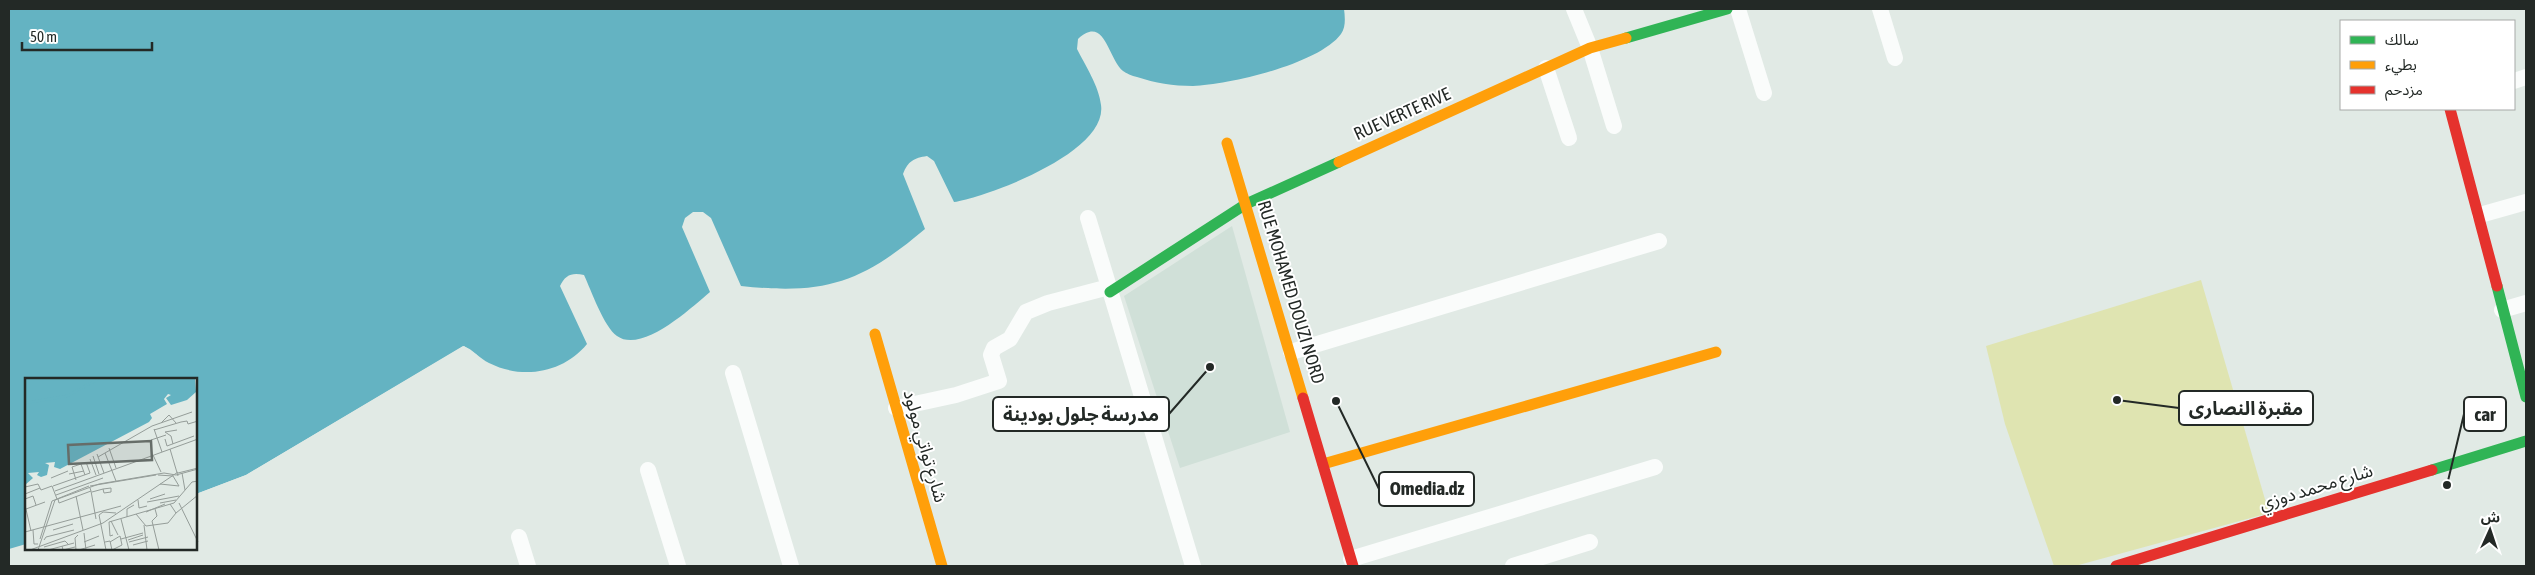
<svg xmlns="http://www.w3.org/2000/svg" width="2535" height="575" font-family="'Asap Condensed','Noto Sans Arabic',sans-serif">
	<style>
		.built { fill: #d0e0d8 }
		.green { fill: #dfe4b1 }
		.water { fill: #64b3c2 }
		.pier { fill: #e1eae5 }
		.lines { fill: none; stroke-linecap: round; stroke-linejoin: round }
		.street { stroke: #fafcfb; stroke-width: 16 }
		.fast { stroke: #30b455; stroke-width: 11 }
		.slow { stroke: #ff9f0a; stroke-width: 11 }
		.jam { stroke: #e5322d; stroke-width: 11 }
		.labels { text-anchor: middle; stroke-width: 4; stroke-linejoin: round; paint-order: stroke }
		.street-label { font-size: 18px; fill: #232926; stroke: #fff }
		.inset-river { fill: none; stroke: #64b3c2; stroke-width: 2.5 }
		.inset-road { fill: none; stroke: #959d99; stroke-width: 1 }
		.view { fill: #666d69; fill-opacity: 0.15; stroke: #666d69; stroke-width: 2.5 }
		.inset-edge { fill: none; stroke: #232926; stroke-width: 2.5 }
		.leader { fill: none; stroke: #232926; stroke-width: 2 }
		.callout-dot { fill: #232926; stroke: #fff; stroke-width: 2 }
		.callout { fill: #fff; stroke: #232926; stroke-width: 2 }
		.callout-label { font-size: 19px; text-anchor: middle; font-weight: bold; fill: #232926 }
	</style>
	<rect width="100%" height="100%" fill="#e1eae5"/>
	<path class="built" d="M1232,226L1290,432L1180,468L1124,296Z"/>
	<path class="green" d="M2201,280L2269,513L2075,566H2054L2005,424L1986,346Z"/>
	<path class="water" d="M9,9H1344C1345,17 1346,27 1341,34C1319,64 1228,85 1193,86C1173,86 1155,83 1137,77C1132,76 1126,73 1123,71C1108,59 1105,14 1078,39L1077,49C1085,65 1099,86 1101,105C1108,152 990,196 954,202L934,161L927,156C914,158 908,161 903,174L925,229C861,283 825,295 741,286L711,218L703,212H693L685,218L682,227L710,292C691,308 642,354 617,336C604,327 591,290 584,275C572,272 565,275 560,286L587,344C563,373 523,380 489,363C480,359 473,349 463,346L246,475L196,494V379H26V544L9,549Z"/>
	<path class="pier" d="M464,346L477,355L478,359L467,350H460L247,477L196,497V494L246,475Z"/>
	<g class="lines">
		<g class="street">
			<path d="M1574,9L1590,48L1614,126"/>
			<path d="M1738,9L1764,93"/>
			<path d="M1880,9L1895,58"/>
			<path d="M1546,68L1569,138"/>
			<path d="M2514,81L2526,77"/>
			<path d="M2480,215L2526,202"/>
			<path d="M1088,218L1109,287"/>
			<path d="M2502,310L2526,303"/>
			<path d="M1291,352L1659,241"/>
			<path d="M733,373L791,566"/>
			<path d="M896,408L956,395L999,381L991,355L994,348L1010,339L1026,312L1048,303L1109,287L1193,566"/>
			<path d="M648,470L678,566"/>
			<path d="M519,537L528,566"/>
			<path d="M1351,559L1655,467"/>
			<path d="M1513,566L1590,542"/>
		</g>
		<g class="fast">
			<path d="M1626,38L1727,9"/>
			<path d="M2497,286L2526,397"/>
			<path d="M1110,292L1246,204L1339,162"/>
			<path d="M2432,470L2526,441"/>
		</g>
		<g class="slow">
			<path d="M1227,143L1303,398"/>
			<path d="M1339,162L1590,48L1626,38"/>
			<path d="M875,334L942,566"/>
			<path d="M1323,464L1716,352"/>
		</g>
		<g class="jam">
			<path d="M2450,109L2497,286"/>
			<path d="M1303,398L1353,566"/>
			<path d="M2116,566L2432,470"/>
		</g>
	</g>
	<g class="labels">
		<g class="street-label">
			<text transform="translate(1402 114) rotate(-24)" y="6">RUE VERTE RIVE</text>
			<text transform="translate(1291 292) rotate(73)" y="6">RUE MOHAMED DOUZI NORD</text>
			<text transform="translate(925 446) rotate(74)" y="6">شارع تواتي مولود</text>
			<text transform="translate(2316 487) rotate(-17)" y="6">شارع محمد دوزي</text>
		</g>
	</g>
	<g transform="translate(25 378)">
		<rect width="172" height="172" fill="#e1eae5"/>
		<path d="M0,0H170L171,14L162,22L146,27L141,20L146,17L143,16L139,21L142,26L125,36L127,40L124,44L35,91L29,89L30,84L20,85L24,87L22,97L16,99L12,97L14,94L3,95L8,100L0,107Z" fill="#64b3c2"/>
		<path class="inset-river" d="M0,25L42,18L75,0"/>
		<path class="inset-road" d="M136,45L144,37L151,45M129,51L137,74M129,52L156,44L162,43L163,46L173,43M140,61L142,68L169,58M126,62L141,57M148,66L146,58L140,54L152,52M84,70L91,90M145,71L153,98M80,75L91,103M72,76L79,95M128,77L136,94M68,78L74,96M73,79L127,48L167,34M65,81L71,97M153,95L173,90M157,95L160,112M44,96L59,93M133,97L148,98L154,108M26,100L43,93M51,102L47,89L56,86L60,97M135,106L154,108M28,108L65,95L61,84M65,108L131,97M0,109L13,106L16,112L27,108L32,121M30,113L173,61M66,113L71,141M67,114L78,111L86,110V114L79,115L78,111M0,116L15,110M31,117L78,100M51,118L58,152M0,121L8,118L11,127M33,121L34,125L66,113L65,110M125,121L140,116M113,122L114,130L122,128M122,124L154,118M135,125L151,122M154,125L173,164M0,127L6,153M1,131L20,124M130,131L132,138L127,143L134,172M121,134L140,126M151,135L173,117M111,136L121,148L143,145L151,135L145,126M102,139V131L109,127M96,141L104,172M86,143L93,157M119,147L122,172M8,152L9,166H13M28,152L48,146M0,154L96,128M59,155L61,172M88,157L85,158L84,144L149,125L167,104L173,103M15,161L27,123L64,108M96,161L118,155M19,162L21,159L49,152M103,162L118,157M59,164L74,158M80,164L85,163L87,172L97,167M85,164L95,158L97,167M104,164L123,159M108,167L123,163M37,168L38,172L50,169M19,169L40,163L43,166M5,172L78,145L153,94M13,172L30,122L74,106L139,95L151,97L173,91M23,172L49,165M51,172L50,160L53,157M54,172L70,167M81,172L74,137L78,134L91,135"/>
		<path class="view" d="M126,63L127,82L44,86L43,67Z"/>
		<rect width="172" height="172" class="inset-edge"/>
	</g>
	<path class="leader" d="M2117 400L2179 408M2447 485L2464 414M1210 367L1169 414M1336 401L1379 489"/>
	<g class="callout-dot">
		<circle cx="2117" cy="400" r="5"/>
		<circle cx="2447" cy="485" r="5"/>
		<circle cx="1210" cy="367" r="5"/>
		<circle cx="1336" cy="401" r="5"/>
	</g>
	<g class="callout">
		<rect x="2179" y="391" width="134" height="34" rx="5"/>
		<rect x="2464" y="397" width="42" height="34" rx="5"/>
		<rect x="993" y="397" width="176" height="34" rx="5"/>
		<rect x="1379" y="472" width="95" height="34" rx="5"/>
	</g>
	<g class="callout-label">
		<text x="2246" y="415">مقبرة النصارى</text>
		<text x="2485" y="421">car</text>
		<text x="1081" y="421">مدرسة جلول بودينة</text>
		<text x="1427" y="495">Omedia.dz</text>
	</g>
	<rect width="2535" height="575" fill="none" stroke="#232926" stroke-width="20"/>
	<rect x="2340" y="20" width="175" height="90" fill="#ffffff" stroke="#a7a9a8"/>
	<rect x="2350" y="36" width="25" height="8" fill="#30b455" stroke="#a7a9a8"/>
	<text x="2385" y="45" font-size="15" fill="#232926">سالك</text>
	<rect x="2350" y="61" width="25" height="8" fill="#ff9f0a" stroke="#a7a9a8"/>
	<text x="2385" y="70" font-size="15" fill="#232926">بطيء</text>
	<rect x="2350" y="86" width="25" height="8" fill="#e5322d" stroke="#a7a9a8"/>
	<text x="2385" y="95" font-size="15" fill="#232926">مزدحم</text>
	<g transform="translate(2490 530) rotate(3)" stroke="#ffffff" stroke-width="4" paint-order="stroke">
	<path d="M0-4L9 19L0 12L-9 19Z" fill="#232926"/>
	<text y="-8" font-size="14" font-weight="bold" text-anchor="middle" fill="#232926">ش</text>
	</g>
	<path d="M22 42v8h130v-8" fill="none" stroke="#232926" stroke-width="2.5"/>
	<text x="30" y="42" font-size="15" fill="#232926" stroke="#ffffff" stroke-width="4" paint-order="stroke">50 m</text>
</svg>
